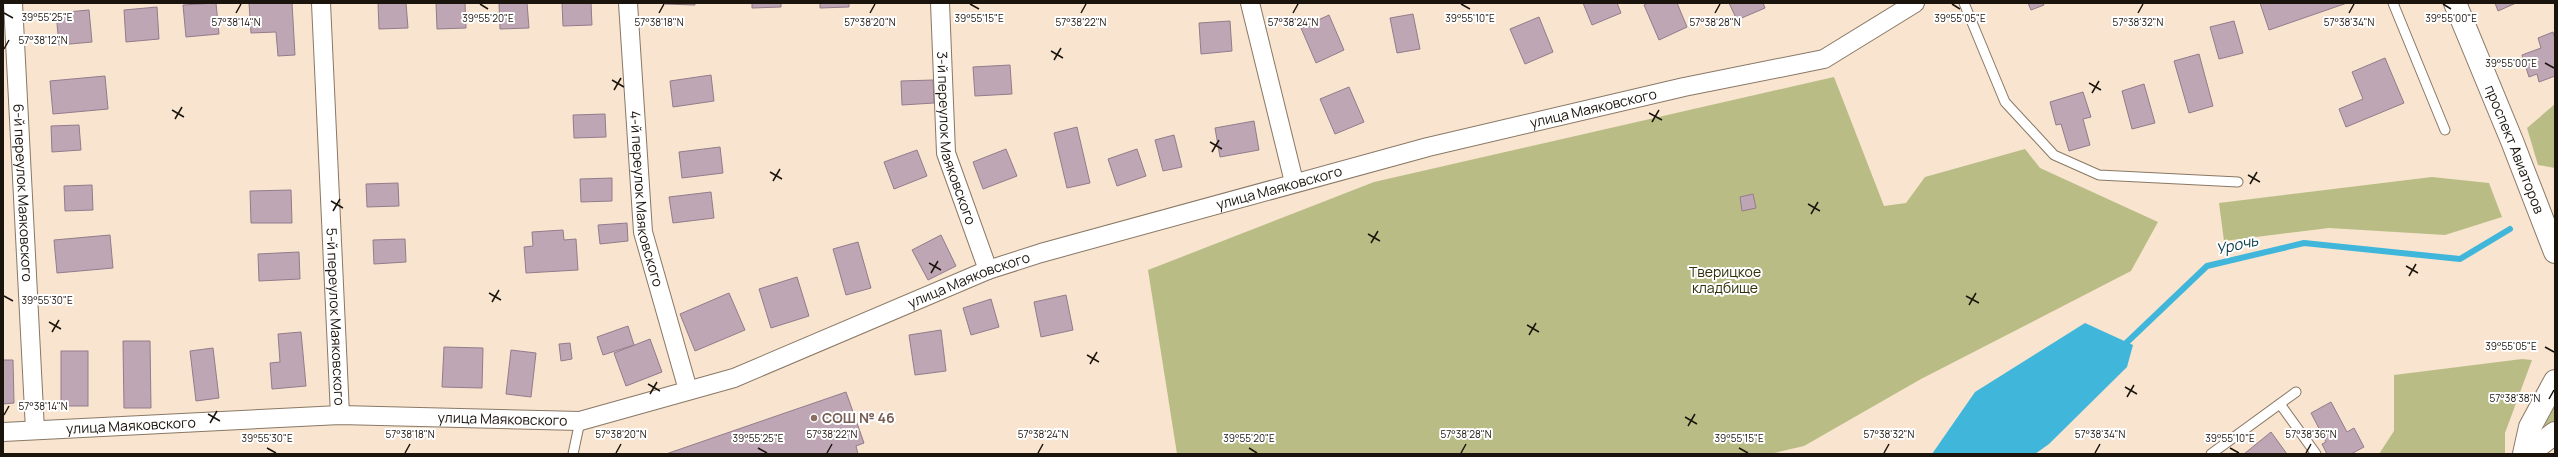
<svg xmlns="http://www.w3.org/2000/svg" width="2558" height="457" font-family="Manrope,sans-serif">
	<style>
		.green { fill: #b9bd85 }
		.water { fill: #40b6db }
		.lines { fill: none; stroke-linecap: round; stroke-linejoin: round }
		.stream { stroke: #40b6db; stroke-width: 6 }
		.building { fill: #bea6b5; stroke: #937c8b }
		.lane-casing { stroke: #897865; stroke-width: 11 }
		.street-casing { stroke: #897865; stroke-width: 20 }
		.secondary-casing { stroke: #897865; stroke-width: 24 }
		.lane { stroke: #fff; stroke-width: 9 }
		.street { stroke: #fff; stroke-width: 18 }
		.secondary { stroke: #fff; stroke-width: 22 }
		.ticks { fill: none; stroke: #1b140d; stroke-width: 1.5 }
		.education-dot { fill: #8d6e63; stroke: #fff; stroke-width: 1.5 }
		.labels { text-anchor: middle; stroke-width: 4; stroke-linejoin: round; paint-order: stroke }
		.street-label { font-size: 14px; fill: #1b140d; stroke: #fff }
		.park-label { font-size: 14px; fill: #303109; stroke: #fff }
		.education-label { font-size: 14px; font-weight: bold; fill: #785e54; stroke: #fff; text-anchor: start }
		.water-label { font-size: 15px; font-style: italic; fill: #063c4b; stroke: #fff }
		.ticks-label { font-size: 10px; text-anchor: middle; fill: #1b140d; stroke: #fff; stroke-width: 4; stroke-linejoin: round; paint-order: stroke }
	</style>
	<rect width="100%" height="100%" fill="#f8e4cf"/>
	<g class="green">
		<path d="M1834,77L1884,206L1906,203L1925,177L2025,149L2040,168L2158,222L2131,271L1921,379L1804,446L1770,454H1177L1148,270L1374,182Z"/>
		<path d="M2555,104V168L2538,165L2527,128Z"/>
		<path d="M2432,177L2489,183L2502,217L2445,235L2329,228L2224,241L2219,203Z"/>
		<path d="M2522,359L2532,360L2505,433V454H2379L2394,431V375Z"/>
		<path d="M2555,400V423L2545,430V421Z"/>
	</g>
	<path class="water" d="M2085,323L2133,345L2127,367L2049,444L2035,454H1932L1975,392Z"/>
	<g class="lines">
		<path class="stream" d="M2122,347L2207,266L2304,243L2460,259L2510,229"/>
	</g>
	<g class="building">
		<path d="M216,3L219,34L186,37L183,5Z"/>
		<path d="M249,3H292L295,55L278,56L276,32L251,33Z"/>
		<path d="M378,3H406L408,28L379,29Z"/>
		<path d="M436,3H465L466,28L437,29Z"/>
		<path d="M499,3H527L529,28L500,29Z"/>
		<path d="M562,3H591L592,25L563,26Z"/>
		<path d="M665,3H695V5L665,4Z"/>
		<path d="M752,3H781V7L752,8Z"/>
		<path d="M820,3H849V7L820,8Z"/>
		<path d="M1583,3H1617L1621,13L1592,25Z"/>
		<path d="M1648,3H1677L1687,27L1659,40L1644,5Z"/>
		<path d="M1729,3H1763L1765,8L1737,20Z"/>
		<path d="M2028,3H2043L2044,5L2031,10Z"/>
		<path d="M2260,3H2347L2269,30Z"/>
		<path d="M2495,3H2516L2498,11Z"/>
		<path d="M157,7L159,39L126,42L124,10Z"/>
		<path d="M89,10L92,42L59,45L56,13Z"/>
		<path d="M1413,14L1420,49L1397,53L1390,18Z"/>
		<path d="M1329,15L1344,50L1316,63L1301,28Z"/>
		<path d="M1539,17L1553,52L1525,64L1510,29Z"/>
		<path d="M1230,21L1232,51L1201,54L1199,23Z"/>
		<path d="M2234,21L2243,53L2219,59L2210,27Z"/>
		<path d="M2553,32L2555,39V76L2539,82L2537,74L2529,77L2522,55L2541,48L2538,38Z"/>
		<path d="M2199,54L2213,106L2189,113L2174,61Z"/>
		<path d="M2385,58L2404,103L2346,127L2339,109L2363,99L2352,72Z"/>
		<path d="M1010,65L1012,94L975,96L973,67Z"/>
		<path d="M711,75L714,101L673,107L670,81Z"/>
		<path d="M105,76L108,109L53,114L50,81Z"/>
		<path d="M933,80L934,103L902,105L901,81Z"/>
		<path d="M2144,84L2155,123L2132,129L2122,91Z"/>
		<path d="M1349,87L1364,122L1335,134L1320,99Z"/>
		<path d="M2083,92L2091,117L2083,119L2090,145L2069,151L2061,124L2056,125L2050,102Z"/>
		<path d="M605,114L606,137L574,138L573,115Z"/>
		<path d="M1254,121L1259,150L1220,157L1215,128Z"/>
		<path d="M79,125L81,150L52,152L51,126Z"/>
		<path d="M1077,127L1090,183L1067,188L1054,133Z"/>
		<path d="M1174,135L1182,167L1163,171L1155,140Z"/>
		<path d="M720,147L723,173L682,178L679,152Z"/>
		<path d="M1006,149L1017,176L983,189L973,162Z"/>
		<path d="M1137,149L1146,176L1117,186L1108,159Z"/>
		<path d="M917,150L927,176L894,189L884,162Z"/>
		<path d="M612,178V201L581,202L580,179Z"/>
		<path d="M398,183L399,206L367,207L366,184Z"/>
		<path d="M92,185L93,210L65,211L64,186Z"/>
		<path d="M291,190L292,223H251L250,191Z"/>
		<path d="M711,192L714,218L673,223L669,197Z"/>
		<path d="M1753,194L1756,208L1742,211L1740,197Z"/>
		<path d="M627,223L628,241L600,244L598,225Z"/>
		<path d="M563,230L564,240L576,239L578,270L526,273L524,247L533,246L532,232Z"/>
		<path d="M110,235L113,268L57,273L54,240Z"/>
		<path d="M941,235L956,266L928,280L912,250Z"/>
		<path d="M405,239L406,262L374,264L373,240Z"/>
		<path d="M858,242L871,288L846,295L833,249Z"/>
		<path d="M299,252L300,279L259,281L258,254Z"/>
		<path d="M797,277L809,316L771,328L759,289Z"/>
		<path d="M729,293L745,330L695,351L680,314Z"/>
		<path d="M1066,295L1073,330L1041,337L1034,302Z"/>
		<path d="M991,299L999,327L971,335L963,308Z"/>
		<path d="M628,326L634,345L603,355L597,337Z"/>
		<path d="M941,330L946,371L915,375L909,335Z"/>
		<path d="M301,332L306,386L272,389L270,363L280,362L278,334Z"/>
		<path d="M650,339L662,372L626,386L614,353Z"/>
		<path d="M123,341H150L151,408H124Z"/>
		<path d="M570,343L572,359L561,361L559,344Z"/>
		<path d="M444,347L483,348L482,388L442,387Z"/>
		<path d="M213,348L219,398L196,401L190,351Z"/>
		<path d="M511,350L536,353L531,397L506,394Z"/>
		<rect x="61" y="351" width="27" height="55"/>
		<path d="M3,360H13L14,403L3,404Z"/>
		<path d="M846,392L864,443L856,446L858,454H666Z"/>
		<path d="M2331,402L2347,432L2354,428L2364,447L2351,454H2327L2322,444L2326,442L2311,413Z"/>
		<path d="M2271,432L2287,454H2244Z"/>
	</g>
	<g class="lines">
		<g class="lane-casing">
			<g id="lane">
				<path d="M1964,3L2005,102L2054,155L2099,175L2238,182"/>
				<path d="M2393,3L2445,130"/>
				<path d="M2280,404L2316,454"/>
				<path d="M573,454L580,421"/>
				<path d="M2211,454L2296,392"/>
			</g>
		</g>
		<g class="street-casing">
			<g id="street">
				<path id="s1" d="M13,3L35,430"/>
				<path id="s2" d="M321,3L340,415"/>
				<path id="s3" d="M628,3L643,232L688,390"/>
				<path id="s4" d="M940,3L946,153L988,270"/>
				<path d="M1250,3L1294,182"/>
				<path id="s5" d="M3,432L340,415L580,421L734,378L988,270L1041,253L1428,147L1684,87L1824,59L1915,3"/>
			</g>
		</g>
		<g class="secondary-casing">
			<g id="secondary">
				<path id="s6" d="M2455,3L2512,141L2555,252"/>
				<path d="M2524,454L2530,427L2555,381"/>
				<path d="M2533,454L2538,446L2555,433"/>
			</g>
		</g>
		<use href="#lane" class="lane"/>
		<use href="#street" class="street"/>
		<use href="#secondary" class="secondary"/>
	</g>
	<path class="ticks" d="M480,4L488,9M970,4L979,9M1461,4L1470,9M1952,4L1960,9M2443,4L2451,9M4,13L13,18M236,13L241,4M659,13L664,4M870,13L875,4M1081,13L1086,4M1293,13L1298,4M1715,13L1720,4M2138,13L2143,4M2349,13L2354,4M4,49L9,40M1051,51L1063,58M1054,60L1061,48M2545,63L2554,68M612,80L624,87M2089,83L2101,90M614,90L621,78M2092,93L2099,81M172,110L184,117M1649,113L1662,120M175,119L182,107M1652,122L1659,110M1210,142L1222,149M1212,152L1219,140M770,172L782,179M2248,175L2260,182M773,181L780,169M2250,184L2257,172M331,201L343,208M1808,204L1820,211M333,211L340,199M1811,214L1818,202M1368,234L1380,241M1371,243L1378,231M929,263L941,270M2406,266L2418,273M931,273L938,261M2409,276L2416,264M489,293L501,300M4,296L13,301M1966,296L1979,303M492,302L499,290M1969,305L1976,293M49,322L61,329M1527,325L1539,332M52,332L59,320M1529,335L1536,323M2545,347L2554,352M1087,355L1099,362M1090,364L1097,352M648,384L660,391M2125,387L2137,394M650,394L657,382M2127,397L2134,385M2549,399L2554,390M208,414L220,421M4,415L9,406M1685,417L1697,424M210,423L217,411M1688,426L1695,414M267,448L276,453M758,448L767,453M1249,448L1257,453M1739,448L1748,453M2230,448L2239,453M405,453L410,444M616,453L621,444M827,453L832,444M1038,453L1043,444M1461,453L1466,444M1884,453L1889,444M2095,453L2100,444M2306,453L2311,444"/>
	<circle class="education-dot" cx="814" cy="418" r="4"/>
	<g class="labels">
		<g class="street-label">
			<text dy="5" stroke="none"><textPath href="#s5" startOffset="1640">улица Маяковского</textPath></text>
			<text dy="5" stroke="none"><textPath href="#s4" startOffset="137">3-й переулок Маяковского</textPath></text>
			<text dy="5" stroke="none"><textPath href="#s6" startOffset="158">проспект Авиаторов</textPath></text>
			<text dy="5" stroke="none"><textPath href="#s5" startOffset="1316">улица Маяковского</textPath></text>
			<text dy="5" stroke="none"><textPath href="#s1" startOffset="190">6-й переулок Маяковского</textPath></text>
			<text dy="5" stroke="none"><textPath href="#s3" startOffset="197">4-й переулок Маяковского</textPath></text>
			<text dy="5" stroke="none"><textPath href="#s5" startOffset="992">улица Маяковского</textPath></text>
			<text dy="5" stroke="none"><textPath href="#s2" startOffset="314">5-й переулок Маяковского</textPath></text>
			<text dy="5" stroke="none"><textPath href="#s5" startOffset="500">улица Маяковского</textPath></text>
			<text dy="5" stroke="none"><textPath href="#s5" startOffset="128">улица Маяковского</textPath></text>
		</g>
		<g class="park-label">
			<text x="1725" y="277">Тверицкое<tspan x="1725" dy="16">кладбище</tspan></text>
		</g>
		<g class="education-label">
			<text x="822" y="423">СОШ № 46</text>
		</g>
		<g class="water-label">
			<text transform="translate(2237 245) rotate(-13)" y="5">Урочь</text>
		</g>
	</g>
	<g class="ticks-label">
		<text x="47" y="21">39°55'25"E</text>
		<text x="1470" y="22">39°55'10"E</text>
		<text x="1960" y="22">39°55'05"E</text>
		<text x="488" y="22">39°55'20"E</text>
		<text x="979" y="22">39°55'15"E</text>
		<text x="2451" y="22">39°55'00"E</text>
		<text x="236" y="26">57°38'14"N</text>
		<text x="659" y="26">57°38'18"N</text>
		<text x="870" y="26">57°38'20"N</text>
		<text x="1081" y="26">57°38'22"N</text>
		<text x="1293" y="26">57°38'24"N</text>
		<text x="1715" y="26">57°38'28"N</text>
		<text x="2138" y="26">57°38'32"N</text>
		<text x="2349" y="26">57°38'34"N</text>
		<text x="43" y="44">57°38'12"N</text>
		<text x="2511" y="67">39°55'00"E</text>
		<text x="47" y="304">39°55'30"E</text>
		<text x="2511" y="350">39°55'05"E</text>
		<text x="2515" y="402">57°38'38"N</text>
		<text x="43" y="410">57°38'14"N</text>
		<text x="410" y="438">57°38'18"N</text>
		<text x="621" y="438">57°38'20"N</text>
		<text x="832" y="438">57°38'22"N</text>
		<text x="1043" y="438">57°38'24"N</text>
		<text x="1466" y="438">57°38'28"N</text>
		<text x="1889" y="438">57°38'32"N</text>
		<text x="2100" y="438">57°38'34"N</text>
		<text x="2311" y="438">57°38'36"N</text>
		<text x="267" y="442">39°55'30"E</text>
		<text x="758" y="442">39°55'25"E</text>
		<text x="1249" y="442">39°55'20"E</text>
		<text x="1739" y="442">39°55'15"E</text>
		<text x="2230" y="442">39°55'10"E</text>
	</g>
	<rect width="2558" height="457" fill="none" stroke="#1b140d" stroke-width="8"/>
</svg>
